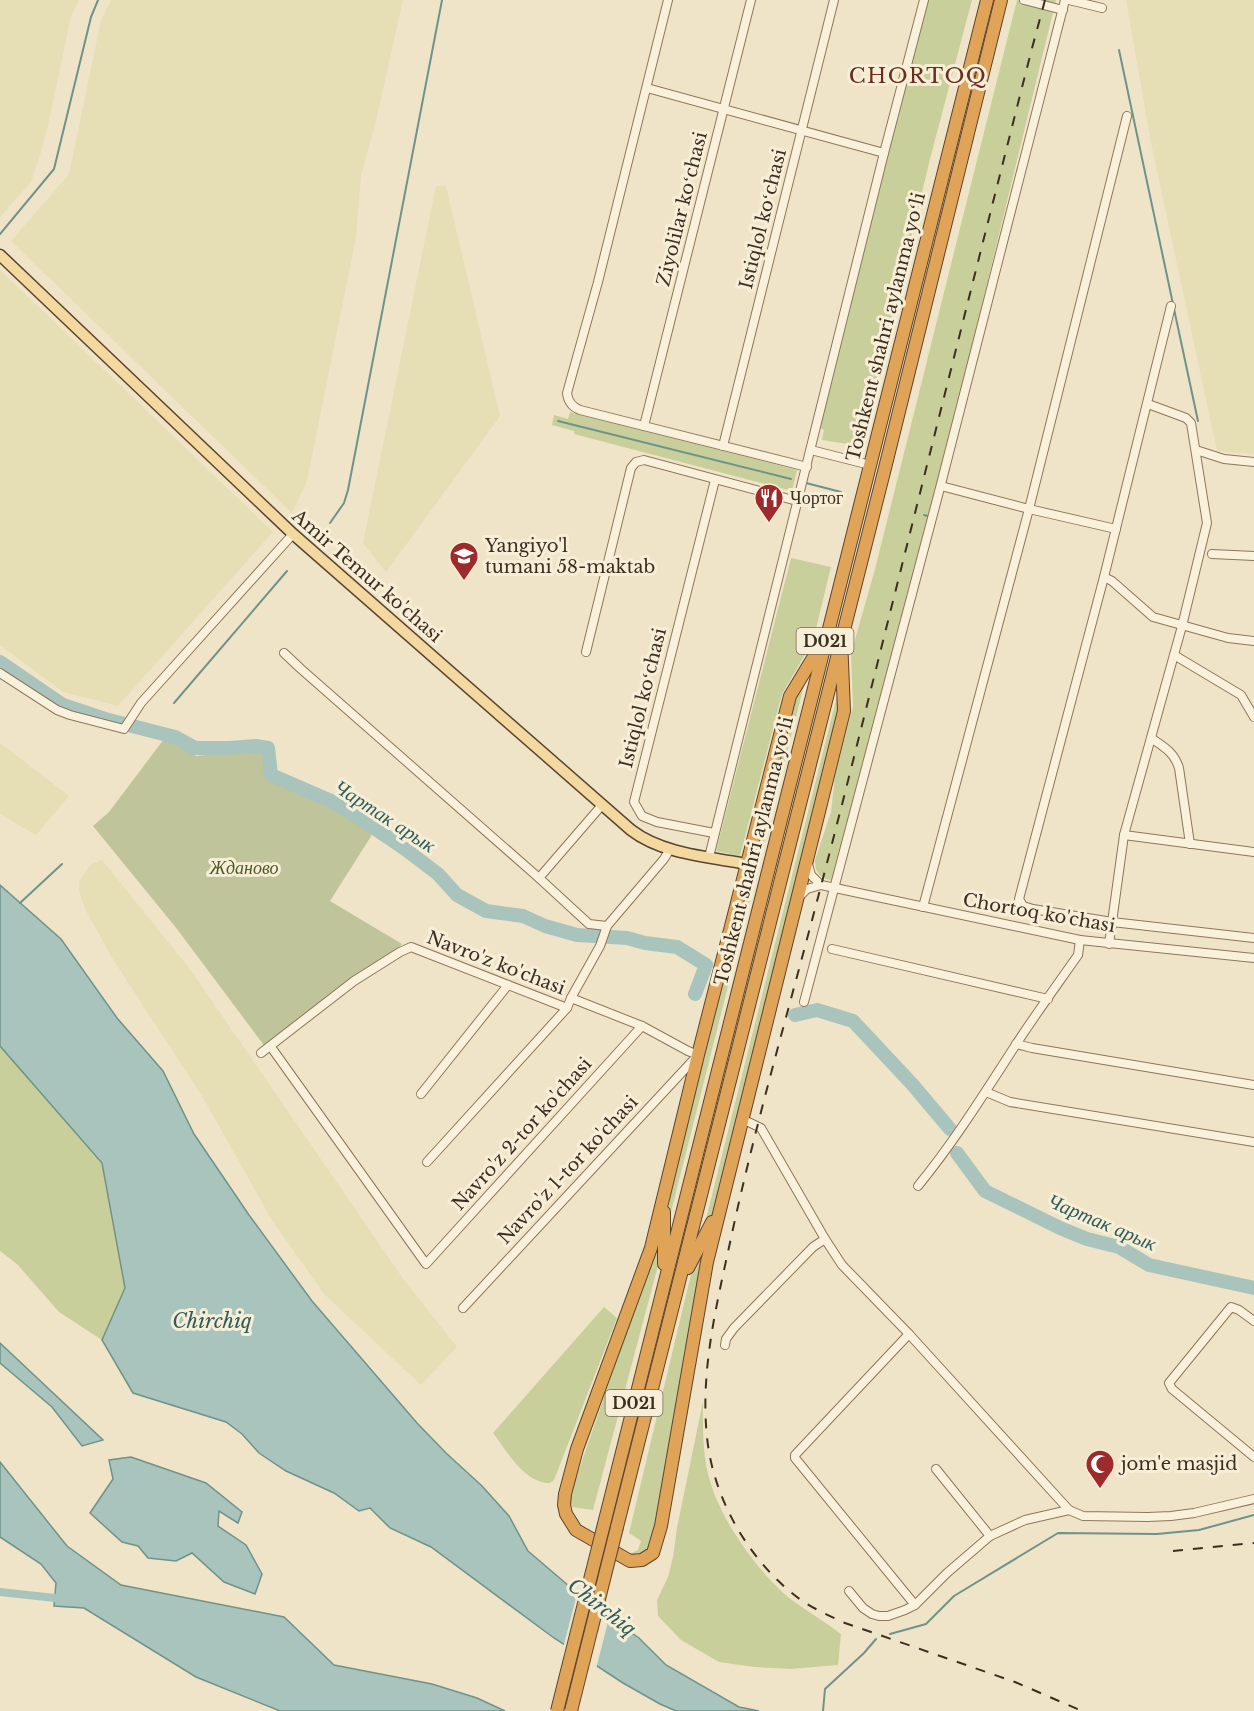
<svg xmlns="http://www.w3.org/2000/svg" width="1254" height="1711" font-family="'Libre Baskerville',serif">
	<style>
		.farmland { fill: #e6deb5 }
		.green { fill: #c9cf9b }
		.cemetery { fill: #bfc49a }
		.water { fill: #a9c4bc; stroke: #6f938a; stroke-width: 1.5 }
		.pier { fill: #f0e4c8 }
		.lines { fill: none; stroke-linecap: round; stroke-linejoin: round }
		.stream { stroke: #6f938a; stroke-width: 2 }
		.canal { stroke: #a9c4bc; stroke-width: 8 }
		.river { stroke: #a9c4bc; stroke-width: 14 }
		.minor-casing { stroke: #8d765c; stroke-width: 10 }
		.major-casing { stroke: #5b4430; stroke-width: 13 }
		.highway-casing { stroke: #5b4430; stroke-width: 14 }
		.minor { stroke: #faf1dc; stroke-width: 8 }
		.major { stroke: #f3d9a0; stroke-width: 10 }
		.highway { stroke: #e0a458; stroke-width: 12 }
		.rail { stroke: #3d2e20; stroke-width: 2; stroke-dasharray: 10 10; stroke-linecap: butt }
		.highway-bridge-casing { stroke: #5b4430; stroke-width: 14; stroke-linecap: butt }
		.highway-bridge { stroke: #e0a458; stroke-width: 12 }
		.labels { text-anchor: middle; stroke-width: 6; stroke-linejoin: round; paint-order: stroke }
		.shield { fill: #f7eed8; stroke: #756857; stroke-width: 1.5 }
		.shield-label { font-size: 16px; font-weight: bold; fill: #3d2e20 }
		.street-label { font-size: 18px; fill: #3d2e20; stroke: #f7eed8 }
		.poi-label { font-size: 18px; fill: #3d2e20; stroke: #f7eed8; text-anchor: start }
		.park-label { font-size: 18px; font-style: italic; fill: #4d5a26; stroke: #f7eed8 }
		.water-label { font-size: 20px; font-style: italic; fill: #2f5d5a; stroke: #f7eed8 }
		.quarter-label { font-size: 21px; letter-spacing: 1.5px; fill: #6b2e1e; stroke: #f7eed8 }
	</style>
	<rect width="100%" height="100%" fill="#f0e4c8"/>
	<g class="farmland">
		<path d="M0,0H79L71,16L49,121L41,152L31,182L0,217Z"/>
		<path d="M111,0H403L376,121L361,176L356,237L307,481L292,513L11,241L69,174L101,20Z"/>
		<path d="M1126,0H1254V454L1217,451L1151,143Z"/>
		<path d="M436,186H446L500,416L386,572L363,543Z"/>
		<path d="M0,270L273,532L118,706L63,692L0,645Z"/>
		<path d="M0,743L69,796L36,835L0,814Z"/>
		<path d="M102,860L190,969L404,1280L457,1347L421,1385L324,1294L272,1220L202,1096L114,961L85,909L79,890V882L90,865Z"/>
	</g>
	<g class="green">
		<path d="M927,0H972L930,159L863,437L854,445L822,440L824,430L820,428Z"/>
		<path d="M1017,0H1056L938,485L833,881C821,878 815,874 815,860L831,812L835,776L853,706L851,654L875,569Z"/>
		<path d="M570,412L797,470L792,491L574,434V431L552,425L554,415L568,419Z"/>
		<path d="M791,558L831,567L813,641L782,694L740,856L716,851Z"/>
		<path d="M804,685L670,1216L669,1195L796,697Z"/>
		<path d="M838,692L840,712L718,1198L712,1214L704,1227Z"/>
		<path d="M0,1046L102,1163L125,1288L102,1340L59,1312L17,1264L0,1251Z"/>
		<path d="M659,1238V1262L593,1510L572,1507L570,1500L573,1487Z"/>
		<path d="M705,1250L661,1511L648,1550L640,1555L629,1554L638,1550L641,1541L629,1533L692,1270Z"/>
		<path d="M604,1307L617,1318L554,1480L550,1483C524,1483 507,1451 493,1433Z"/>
		<path d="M703,1401C703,1428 702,1457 711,1484C722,1521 758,1572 788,1597C805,1610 824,1621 841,1634L838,1665L791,1669L754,1667L719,1662L681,1640L658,1616L657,1600L668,1577L673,1557L677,1528Z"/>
	</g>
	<path class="cemetery" d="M164,739L180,744L196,756L259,750L265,753L268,778L375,830L330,901L402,944L395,951L266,1048L177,929L93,826L109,812Z"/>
	<g class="water">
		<path d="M0,885L61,939L117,1018L163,1071L194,1134L249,1215L312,1301L417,1423L446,1453L482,1486L509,1516L528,1551L590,1604L639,1638L666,1665L739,1707L759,1711H676L660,1704L623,1683L554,1638L431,1547L390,1528L370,1508L359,1511L334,1493L286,1471L259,1453L242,1434L226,1422L133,1393L102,1340L125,1288L102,1163L0,1046Z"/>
		<path d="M0,1343L103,1440L82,1446L52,1407L0,1363Z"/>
		<path d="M131,1457L206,1483L242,1512L238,1523L219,1511L218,1526L246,1545L262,1574L255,1594L224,1582L192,1553L176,1561L148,1558L138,1546L122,1542L90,1513L113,1479L109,1460Z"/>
		<path d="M0,1462L67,1546L121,1585L284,1617L334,1665L432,1684L477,1698L505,1711H280L196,1677L84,1608L54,1606L56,1583L41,1564L0,1537Z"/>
	</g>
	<path class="pier" d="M578,1590L610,1614L596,1669L563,1648Z"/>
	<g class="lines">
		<g class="stream">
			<path d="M1119,50L1173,304"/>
			<path d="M0,234L54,169L91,17L98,0"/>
			<path d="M1174,309L1198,421"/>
			<path d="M558,421L791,479"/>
			<path d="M806,483L841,492"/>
			<path d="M924,515L928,516"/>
			<path d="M330,523L344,503L348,490L442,0"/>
			<path d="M174,703L287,571"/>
			<path d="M20,903L62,864"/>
			<path d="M890,1634L926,1624L954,1596L1058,1533L1157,1534L1199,1530L1254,1515"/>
			<path d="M823,1711L825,1689L864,1653L876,1639"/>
		</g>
		<path class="canal" d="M0,1592L55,1598"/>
		<g class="river">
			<path d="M0,662L63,705L105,719L175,737L195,748H229L256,746L268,748L271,775L331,801L358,817L405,849L438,874L457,895L486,911L523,916L545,926L577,935L627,938L645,943L677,947L706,965L695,994"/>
			<path d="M795,1015L817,1010L853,1021L912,1084L950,1129"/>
			<path d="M957,1153L985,1191L1060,1228L1087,1239L1119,1247L1149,1265L1254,1288"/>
		</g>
		<g class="minor-casing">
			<g id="minor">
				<path d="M668,0L598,282L567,393C568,402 572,407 580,410L807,467"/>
				<path d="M1024,0L1063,10"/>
				<path d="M1069,0L1102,8"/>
				<path d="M647,88L884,153"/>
				<path d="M1171,306L1104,577L1019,899L1023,906L1033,909L1112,922L1254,938"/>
				<path d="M644,426L751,0"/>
				<path d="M723,446L834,0"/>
				<path d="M811,450L870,465"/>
				<path d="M1196,450L1224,459L1254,462"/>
				<path d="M941,486L1029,509L1116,529"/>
				<path d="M1212,554L1254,556"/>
				<path d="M1104,577L1112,581L1153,617L1228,638L1254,641"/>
				<path d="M586,652L631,468L636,462L644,460L797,501"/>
				<path d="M284,653L301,669L539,878L589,924L607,926"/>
				<path d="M1174,655L1241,695L1254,717"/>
				<path d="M0,673L57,710L70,715L124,729L141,703L293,534"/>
				<path d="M1151,738C1164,747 1174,752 1179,768L1190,844"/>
				<path d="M714,833L657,822L642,816L634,802L715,480"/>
				<path d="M1124,835L1254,852"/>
				<path d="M709,857L884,153L924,0"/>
				<path d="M539,878L602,805"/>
				<path d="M821,885L1080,940L1254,958"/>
				<path d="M799,897L807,889L821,885L811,875L808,864"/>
				<path d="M923,907L1029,509L1127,116"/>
				<path d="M1109,944L1124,835L1182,626L1207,523L1191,423L1186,418L1148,404"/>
				<path d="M832,949L1048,999"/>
				<path d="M571,998L600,946L607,926L664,859L670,849"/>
				<path d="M804,1002L940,488L1065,0"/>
				<path d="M1016,1044L1032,1048L1254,1085"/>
				<path d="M271,1047L426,1264L642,1026"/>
				<path d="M261,1053L354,981L400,952L411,947L567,1008L571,998L642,1026L688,1051L698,1055L463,1308"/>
				<path d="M986,1092L1010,1102L1254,1142"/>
				<path d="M421,1094L508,985"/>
				<path d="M742,1119L761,1128L825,1239L842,1265L909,1334L1069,1510L1083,1516L1148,1517L1171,1516L1194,1513L1254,1499"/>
				<path d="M427,1162L567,1008"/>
				<path d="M918,1186C954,1142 984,1094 1015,1046C1035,1015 1057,985 1078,955L1080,940"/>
				<path d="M1254,1321L1239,1310L1231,1307L1169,1383L1172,1389L1254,1457"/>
				<path d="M909,1334L795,1455V1458L915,1605"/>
				<path d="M725,1345L726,1339L734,1328L813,1247L825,1239"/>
				<path d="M936,1469L990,1536"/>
				<path d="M849,1591L863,1608L872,1614L879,1616H888L905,1610L915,1605L947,1573L990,1536L1025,1520L1069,1510"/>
			</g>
		</g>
		<g class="major-casing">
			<path id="major" d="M0,255L293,534L631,830C662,854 709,857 747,864"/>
		</g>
		<g class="highway-casing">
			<g id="highway">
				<path d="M828,633L790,696L698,1055L651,1248L577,1449L565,1494L564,1505L566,1514L576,1530L630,1561L642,1560L653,1553L661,1526L707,1262L844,711L841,638"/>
				<path d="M664,1212V1264"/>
				<path d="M688,1268L712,1222"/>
				<path d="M604,1524L987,0"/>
				<path d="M617,1527L885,468L1001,0"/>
			</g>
		</g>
		<use href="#minor" class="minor"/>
		<use href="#major" class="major"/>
		<use href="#highway" class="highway"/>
		<g class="rail">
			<path d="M1045,0L1031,52C982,245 934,437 886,629C863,721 840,814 816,905C787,1016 755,1126 731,1238C717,1303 700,1370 707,1437C713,1499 750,1563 801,1600C814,1609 830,1616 845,1623L1015,1682L1082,1711"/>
			<path d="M1173,1551L1254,1543"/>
		</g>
		<g class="highway-bridge-casing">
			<g id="highway-bridge">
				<path d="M557,1711L604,1524"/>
				<path d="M571,1711L617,1527"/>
			</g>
		</g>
		<use href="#highway-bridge" class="highway-bridge"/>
	</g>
	<defs>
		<g id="restaurant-pin" transform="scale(1.5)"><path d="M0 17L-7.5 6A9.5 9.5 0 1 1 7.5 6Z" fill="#9e2a2b" stroke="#f7eed8"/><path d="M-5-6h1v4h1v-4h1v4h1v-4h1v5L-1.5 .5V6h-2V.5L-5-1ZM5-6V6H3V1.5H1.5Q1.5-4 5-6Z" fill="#fff"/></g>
		<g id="school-pin" transform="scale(1.5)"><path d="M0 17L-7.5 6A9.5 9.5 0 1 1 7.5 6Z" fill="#9e2a2b" stroke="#f7eed8"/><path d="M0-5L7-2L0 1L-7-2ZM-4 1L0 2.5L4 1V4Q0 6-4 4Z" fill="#fff"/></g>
		<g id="mosque-pin" transform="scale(1.5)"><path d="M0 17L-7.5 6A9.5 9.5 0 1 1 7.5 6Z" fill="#9e2a2b" stroke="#f7eed8"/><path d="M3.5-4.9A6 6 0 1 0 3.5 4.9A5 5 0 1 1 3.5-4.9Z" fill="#fff"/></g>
	</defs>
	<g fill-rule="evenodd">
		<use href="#restaurant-pin" x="769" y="498"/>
		<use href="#school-pin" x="464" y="556"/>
		<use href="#mosque-pin" x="1100" y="1464"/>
	</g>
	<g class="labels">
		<g class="shield">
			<rect x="796.5" y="628" width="57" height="26" rx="4.5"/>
			<rect x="605.5" y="1390" width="57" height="26" rx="4.5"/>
		</g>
		<g class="shield-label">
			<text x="825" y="647">D021</text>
			<text x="634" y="1409">D021</text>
		</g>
		<g class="street-label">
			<text transform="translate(682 209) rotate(-76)" y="6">Ziyolilar koʻchasi</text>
			<text transform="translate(763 219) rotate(-76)" y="6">Istiqlol koʻchasi</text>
			<text transform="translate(886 327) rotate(-76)" y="6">Toshkent shahri aylanma yoʻli</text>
			<text transform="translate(367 576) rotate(41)" y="6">Amir Temur ko'chasi</text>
			<text transform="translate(643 698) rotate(-76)" y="6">Istiqlol koʻchasi</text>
			<text transform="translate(754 851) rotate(-76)" y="6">Toshkent shahri aylanma yoʻli</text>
			<text transform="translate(1039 913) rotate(10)" y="6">Chortoq ko'chasi</text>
			<text transform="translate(496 963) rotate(21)" y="6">Navro'z ko'chasi</text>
			<text transform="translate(522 1134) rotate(-48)" y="6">Navro'z 2-tor ko'chasi</text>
			<text transform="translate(568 1170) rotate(-47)" y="6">Navro'z 1-tor ko'chasi</text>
		</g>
		<g class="poi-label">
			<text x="790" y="504">Чортог</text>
			<text x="485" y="552">Yangiyo'l<tspan x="485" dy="21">tumani 58-maktab</tspan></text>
			<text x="1121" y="1470">jom'e masjid</text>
		</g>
		<g class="park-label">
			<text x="244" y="874">Жданово</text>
		</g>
		<g class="water-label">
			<text transform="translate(385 816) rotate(33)" y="7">Чартак арык</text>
			<text transform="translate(1102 1222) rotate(23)" y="7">Чартак арык</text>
			<text x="212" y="1328">Chirchiq</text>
			<text transform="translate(602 1607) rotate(38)" y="7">Chirchiq</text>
		</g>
		<g class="quarter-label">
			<text x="918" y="83">CHORTOQ</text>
		</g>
	</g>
</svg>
